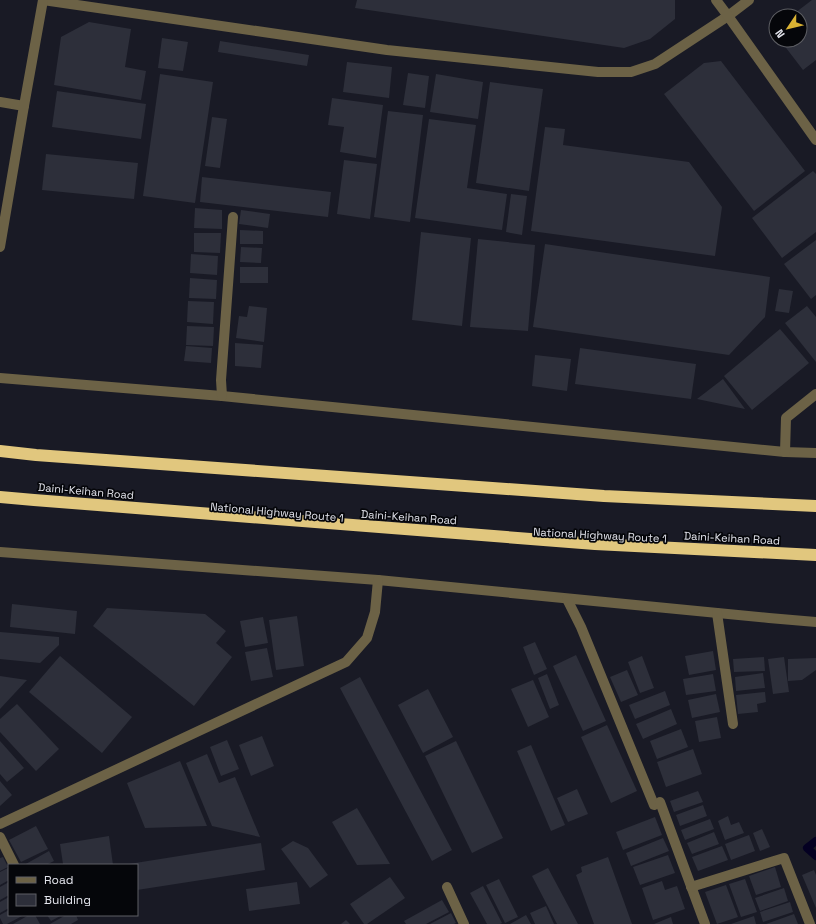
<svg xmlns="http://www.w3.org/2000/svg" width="816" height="924" font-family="'Space Grotesk',sans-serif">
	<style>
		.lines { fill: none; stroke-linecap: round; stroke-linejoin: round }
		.stream { stroke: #040022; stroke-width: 8 }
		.building { fill: #2d2f3a }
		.minor { stroke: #6c6246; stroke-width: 10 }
		.highway { stroke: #e1c77e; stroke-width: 12 }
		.labels { text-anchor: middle; stroke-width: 3.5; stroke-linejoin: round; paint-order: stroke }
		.street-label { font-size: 11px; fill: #e3e4ec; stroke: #05060a }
	</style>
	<rect width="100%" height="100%" fill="#191a25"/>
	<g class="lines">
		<path class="stream" d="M816,841L807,848L816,856"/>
	</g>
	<g class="building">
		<path d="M357,0H675V19L650,39L624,48L355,8Z"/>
		<path d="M812,0H816V60L803,70L780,40H800V16H791Z"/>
		<path d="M89,22L131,29L125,67L146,71L141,100L54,85L61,37Z"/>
		<path d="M162,38L188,42L183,71L158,68Z"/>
		<path d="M220,41L309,55L307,66L218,52Z"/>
		<path d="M721,61L805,171L754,211L664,94L704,63Z"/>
		<path d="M347,62L392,67L389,98L343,92Z"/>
		<path d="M408,73L429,76L425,108L403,105Z"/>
		<path d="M160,74L213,82L195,203L143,196Z"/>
		<path d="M436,74L483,82L478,119L430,112Z"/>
		<path d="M490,82L543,89L529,191L476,183Z"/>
		<path d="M57,91L146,104L141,139L52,127Z"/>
		<path d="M332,98L383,105L376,158L340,152L344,127L328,125Z"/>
		<path d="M388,111L423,115L410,222L374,217Z"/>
		<path d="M212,117L227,119L220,168L205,166Z"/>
		<path d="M429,119L476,125L467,188L507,194L502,230L415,218Z"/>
		<path d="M545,127L565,129L563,145L689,162L722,207L715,256L531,231Z"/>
		<path d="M46,154L138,163L134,199L42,190Z"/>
		<path d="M344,160L377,164L370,219L337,214Z"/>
		<path d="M813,171L816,174V232L782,258L752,218Z"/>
		<path d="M202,177L331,192L328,217L200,202Z"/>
		<path d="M511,194L527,196L522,235L506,232Z"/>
		<path d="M195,208L222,210V229L194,228Z"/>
		<path d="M241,210L270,214L268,228L239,224Z"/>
		<path d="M240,230L263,231V244H240Z"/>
		<path d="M421,232L471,238L462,326L412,320Z"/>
		<path d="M194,233H221L220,253L194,252Z"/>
		<path d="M478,239L535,245L528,331L470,327Z"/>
		<path d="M816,240V295L811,299L784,264Z"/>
		<path d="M545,244L770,277L765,317L729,355L533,327Z"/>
		<path d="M241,247L262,248L261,263L240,262Z"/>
		<path d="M191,254L218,256L217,275L190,273Z"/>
		<rect x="240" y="267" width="28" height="16"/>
		<path d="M190,278L217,280L216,299L189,298Z"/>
		<path d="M779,289L793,291L789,313L775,311Z"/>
		<path d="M188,301L214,302L213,324L187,322Z"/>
		<path d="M249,306L267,308L264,342L236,338L239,316L247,317Z"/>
		<path d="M807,306L816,317V362L785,323Z"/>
		<path d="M187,326L214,327L213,346L186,345Z"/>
		<path d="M780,329L809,363L752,410L724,376Z"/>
		<path d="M235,343L263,345L261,368L235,366Z"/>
		<path d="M186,346L212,348L211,363L184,361Z"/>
		<path d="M580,348L696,364L691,399L575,384Z"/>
		<path d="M535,355L571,359L567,391L532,386Z"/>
		<path d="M723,379L745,409L697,399Z"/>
		<path d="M12,604L77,611L75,634L10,627Z"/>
		<path d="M107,608L205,614L226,631L216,643L232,657L194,706L93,626Z"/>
		<path d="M297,616L304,666L276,670L269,620Z"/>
		<path d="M263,617L268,643L245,647L240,621Z"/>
		<path d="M0,632L59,637V645L40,663L0,659Z"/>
		<path d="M535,642L547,669L534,675L523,647Z"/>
		<path d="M267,648L273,677L251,681L245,652Z"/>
		<path d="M713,651L716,670L689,675L685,656Z"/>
		<path d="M576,655L606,721L583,731L553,666Z"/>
		<path d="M60,656L132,717L102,753L29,692Z"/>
		<path d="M642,656L654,688L640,693L628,662Z"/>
		<path d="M764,657L765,671L734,672L733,659Z"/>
		<path d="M784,657L789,692L773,694L768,659Z"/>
		<path d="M816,658V670L802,680L788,681V659Z"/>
		<path d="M627,670L638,695L621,702L610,677Z"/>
		<path d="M763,673L765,688L736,691L735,677Z"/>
		<path d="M547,674L559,705L550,709L538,678Z"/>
		<path d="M713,674L716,691L686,695L683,679Z"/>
		<path d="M0,676L27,680L0,709Z"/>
		<path d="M360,677L452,850L432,861L340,688Z"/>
		<path d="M533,680L549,717L528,727L511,689Z"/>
		<path d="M428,689L453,737L423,753L398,705Z"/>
		<path d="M665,691L670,705L635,719L629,705Z"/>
		<path d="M765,692L766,702L757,704L758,712L738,714L736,695Z"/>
		<path d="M716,694L720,712L692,718L688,700Z"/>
		<path d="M17,704L59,749L36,771L0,732V719Z"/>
		<path d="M671,709L677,724L643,739L636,724Z"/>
		<path d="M717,717L721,738L699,742L695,721Z"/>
		<path d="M607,725L637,791L611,803L581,737Z"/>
		<path d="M681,729L688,747L657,759L650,741Z"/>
		<path d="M262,736L274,766L251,776L239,745Z"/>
		<path d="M227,740L239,769L221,776L210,747Z"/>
		<path d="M0,741L24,768L7,782L0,774Z"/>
		<path d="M456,741L503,838L472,853L425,756Z"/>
		<path d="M531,745L565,825L551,831L517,751Z"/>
		<path d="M693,749L702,774L666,787L657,762Z"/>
		<path d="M207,754L219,783L235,777L260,837L212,826L186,763Z"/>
		<path d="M180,761L207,826L145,828L127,783Z"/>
		<path d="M0,781L12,795L0,806Z"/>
		<path d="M577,789L588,814L568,822L557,798Z"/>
		<path d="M698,791L703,802L674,812L670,801Z"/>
		<path d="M703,805L707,816L680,826L676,815Z"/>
		<path d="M357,808L390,864L357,865L332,822Z"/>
		<path d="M728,816L731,825L739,822L744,833L725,840L718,821Z"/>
		<path d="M655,817L662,835L623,850L616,832Z"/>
		<path d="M710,819L714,829L685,840L681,830Z"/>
		<path d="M36,826L48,849L21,862L9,840Z"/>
		<path d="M762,829L770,847L760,851L753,833Z"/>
		<path d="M714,832L719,844L692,854L687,843Z"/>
		<path d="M749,835L755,851L731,860L725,844Z"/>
		<path d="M109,836L113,865H64L63,864L60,844Z"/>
		<path d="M663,838L669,851L631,866L626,853Z"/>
		<path d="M293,841L308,848L328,875L310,888L281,849Z"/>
		<path d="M261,843L265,870L137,890V865H129V864Z"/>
		<path d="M722,846L728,860L698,871L692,857Z"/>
		<path d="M49,851L54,861L46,865H24Z"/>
		<path d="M668,855L675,873L640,885L633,867Z"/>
		<path d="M3,857L8,867L0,871V858Z"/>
		<path d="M608,857L632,924H594L576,875L582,872L581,867Z"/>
		<path d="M775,867L781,887L756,895L749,876Z"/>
		<path d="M8,868L9,880L0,885V872Z"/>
		<path d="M548,868L578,924H557L532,876Z"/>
		<path d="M814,870L816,875V908L802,875Z"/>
		<path d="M390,877L405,898L367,924H364L350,904Z"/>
		<path d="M499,879L518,917L505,923L486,885Z"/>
		<path d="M745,879L757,912L741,917L729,884Z"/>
		<path d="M662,881L665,890L677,886L685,909L653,920L642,888Z"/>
		<path d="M9,882V895L0,900V887Z"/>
		<path d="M297,882L300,904L249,911L246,889Z"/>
		<path d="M726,885L738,917L717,924L705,892Z"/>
		<path d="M483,886L502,923L500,924H487L470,893Z"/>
		<path d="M784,888L788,901L760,911L755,898Z"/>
		<path d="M9,897V908L0,913V902Z"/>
		<path d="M442,900L449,912L426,924H406L404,921Z"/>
		<path d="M790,902L793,912L763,922L760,912Z"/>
		<path d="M546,906L554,924H535L530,913Z"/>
		<path d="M9,910V915H24L7,924H3L0,918V915Z"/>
		<path d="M451,913L456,923L454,924H430Z"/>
		<path d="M794,914L798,924H766Z"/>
		<path d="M29,915H35L40,924H13Z"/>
		<path d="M47,915H62L51,921Z"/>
		<path d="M66,915H76L78,920L71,924H50Z"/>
		<path d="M526,915L531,924H510Z"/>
		<path d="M754,916L756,924H731Z"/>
		<path d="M671,917L673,924H654Z"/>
		<path d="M346,920L350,924H341Z"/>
	</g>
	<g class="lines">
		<g class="minor">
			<path d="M43,0L387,50L598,72H631L655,64L728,16L749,0"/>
			<path d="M716,0L728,16L816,140"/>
			<path d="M0,102L24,106"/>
			<path d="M0,247L24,106L43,0"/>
			<path d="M0,378L222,396L785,452L816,453"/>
			<path d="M222,396L221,380L233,217"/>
			<path d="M785,452L786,418L816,394"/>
			<path d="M0,552L378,580L769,618L816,622"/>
			<path d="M567,599L581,627L654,805"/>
			<path d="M717,613L733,724"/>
			<path d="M660,802L705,924"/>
			<path d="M0,824L346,662L367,638L375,612L378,580"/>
			<path d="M0,837L14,865"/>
			<path d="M447,887L464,924"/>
			<path d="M691,887L784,858L810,924"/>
		</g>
		<g class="highway">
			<path d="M0,451L36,455L604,496L816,506"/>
			<path d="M0,497L34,500L595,544L816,555"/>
		</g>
	</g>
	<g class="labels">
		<g class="street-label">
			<text transform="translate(86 491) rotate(5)" y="4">Daini-Keihan Road</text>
			<text transform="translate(277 512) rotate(5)" y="4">National Highway Route 1</text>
			<text transform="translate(409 517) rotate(4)" y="4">Daini-Keihan Road</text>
			<text transform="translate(600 535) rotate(3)" y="4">National Highway Route 1</text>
			<text transform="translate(732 538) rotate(3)" y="4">Daini-Keihan Road</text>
		</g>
	</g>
	<rect x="8" y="864" width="130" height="52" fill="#05060a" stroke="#5e5f64"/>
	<rect x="16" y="877" width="20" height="6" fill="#6c6246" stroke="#5e5f64"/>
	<text x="44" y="884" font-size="12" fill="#e3e4ec">Road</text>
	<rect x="16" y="894" width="20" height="12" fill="#2d2f3a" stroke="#5e5f64"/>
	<text x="44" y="904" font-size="12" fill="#e3e4ec">Building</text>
	<g transform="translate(788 28) rotate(235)"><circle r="19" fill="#05060a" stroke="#5e5f64"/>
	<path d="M0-3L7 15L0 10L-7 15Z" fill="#dbb333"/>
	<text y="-6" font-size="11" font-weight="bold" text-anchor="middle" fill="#e3e4ec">N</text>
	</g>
</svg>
